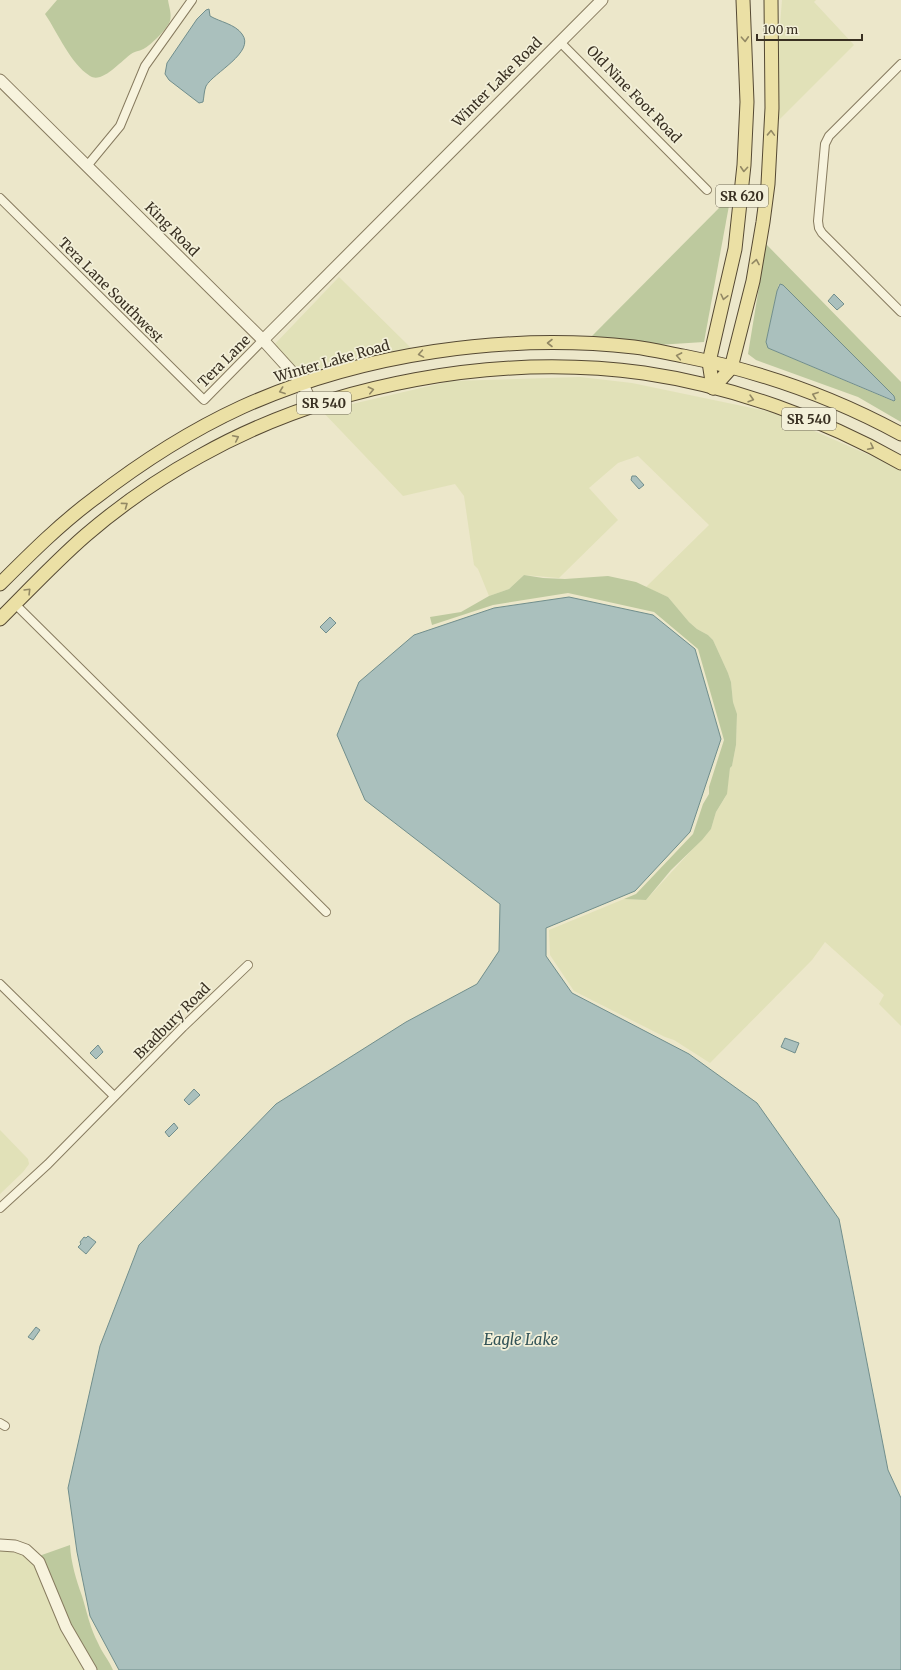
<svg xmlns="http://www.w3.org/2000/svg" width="901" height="1670" font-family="Merriweather,serif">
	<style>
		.farmland { fill: #e1e1b8 }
		.green { fill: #bdc99e; fill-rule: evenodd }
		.water { fill: #aac0bd; stroke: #718e8c }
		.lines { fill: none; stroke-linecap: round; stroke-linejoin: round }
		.minor-casing { stroke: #877b5f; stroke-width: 10 }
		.tertiary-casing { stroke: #877b5f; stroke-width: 13 }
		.primary-casing { stroke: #554933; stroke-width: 15 }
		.minor { stroke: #f7f3dd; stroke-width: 8 }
		.tertiary { stroke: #f7f3dd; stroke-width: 11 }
		.primary { stroke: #ebe0a5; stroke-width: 13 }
		.oneway { stroke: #928864 }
		.labels { text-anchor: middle; stroke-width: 3.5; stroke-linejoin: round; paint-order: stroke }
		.shield { fill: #f3f0d9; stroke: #716a59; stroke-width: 1 }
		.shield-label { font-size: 13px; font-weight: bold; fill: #393022 }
		.street-label { font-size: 14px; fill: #393022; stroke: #f3f0d9 }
		.water-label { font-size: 15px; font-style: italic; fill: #325357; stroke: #f3f0d9 }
	</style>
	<rect width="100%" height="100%" fill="#ece7ca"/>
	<g class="farmland">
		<path d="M782,0H816L814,2L854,45L776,123L777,62Z"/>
		<path d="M339,277L411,348L362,359L301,376L273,346Z"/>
		<path d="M580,377L632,383L771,412L901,469V1026L879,1004L884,995L825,942L812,960L710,1063L674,1040L665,1037L574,991L550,955L549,930L624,899L646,900L711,829L716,812L726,796L730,768L732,766L736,745L737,715L733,702L731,682L728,673L713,640L708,635L697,629L689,622L668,597L646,587L709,525L638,456L618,463L589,488L618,520L559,578L524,575L509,589L489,596L478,569L474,565L464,496L455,484L403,496L322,411L451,381Z"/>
		<path d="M0,1130L28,1159L29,1164L23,1172L0,1194Z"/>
		<path d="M0,1550L27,1555L32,1560L86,1670H0Z"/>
	</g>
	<g class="green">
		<path d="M57,0H168C169,7 172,14 170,21C167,29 152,44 145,48C141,51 135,51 131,54C121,61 102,84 90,76C70,63 58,33 45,14Z"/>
		<path d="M727,200H730L704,342L657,345L591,337Z"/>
		<path d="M766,244L901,382V422L858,397L756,360L748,354ZM779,284L783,285L894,396L895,400L893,401L768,348L766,342L777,291Z"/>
		<path d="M524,575L543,578L565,579L608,576L636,582L668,597L689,622L697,629L708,635L713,640L728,673L731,682L733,702L737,714L736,745L732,766L730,768L727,794L716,812L711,829L702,840L671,870L646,900L624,899L636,894L693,834L703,804L709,794V787L724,740L698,649L654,612L568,593L493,605L432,625L430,617L461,612L489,596L509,589Z"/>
		<path d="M70,1545C71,1563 76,1579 82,1596C87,1612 90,1628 98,1643C102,1653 109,1660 113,1670H95L79,1644L39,1556Z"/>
	</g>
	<g class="water">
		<path d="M209,9L210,16C220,22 235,24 242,34C256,52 213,73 206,86C204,91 204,97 203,102L199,103L169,80L165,74L167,63L197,19L206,10Z"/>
		<path d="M780,284L783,285L894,396L895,400L894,401L768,348L766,342L777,291Z"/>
		<path d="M834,294L844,304L837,310L828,301Z"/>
		<path d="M632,476H636L644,485L639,489L631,480Z"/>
		<path d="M569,597L653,615L695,649L721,739L690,832L635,891L546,928V956L572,993L689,1054L757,1103L839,1219L888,1470L901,1498V1670H119L90,1616L77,1552L68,1488L100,1346L139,1245L276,1104L406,1022L477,984L499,951L500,904L365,800L337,735L359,682L414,635L494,608Z"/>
		<path d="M330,617L336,623L326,633L320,627Z"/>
		<path d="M785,1038L799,1043L795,1053L781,1047Z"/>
		<path d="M98,1045L103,1052L96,1059L90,1053Z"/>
		<path d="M194,1089L200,1095L189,1105L184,1100Z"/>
		<path d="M174,1123L178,1128L169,1137L165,1132Z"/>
		<path d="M88,1236L96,1242L86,1254L78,1247L81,1244L80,1242L84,1237L86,1238Z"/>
		<path d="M36,1327L40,1330L33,1340L28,1337Z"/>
	</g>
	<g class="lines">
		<g class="minor-casing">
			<g id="minor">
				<path d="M560,42L707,190"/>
				<path d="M901,64L829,136L825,144L818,221L819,228L822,233L901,312"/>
				<path d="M87,166L120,126L145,66L192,0"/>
				<path d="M0,198L204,400L263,340"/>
				<path d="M15,604L326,912"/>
				<path d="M0,984L114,1096"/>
				<path d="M0,1208L48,1164L183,1027L248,965"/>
				<path d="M0,1423L5,1426"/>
			</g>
		</g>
		<g class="tertiary-casing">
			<g id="tertiary">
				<path d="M0,80L263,340L303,384L313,407"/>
				<path d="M263,340L602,0"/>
				<path d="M0,1545L15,1546L26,1550L39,1562L66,1627L91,1670"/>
			</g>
		</g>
		<g class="primary-casing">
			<g id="primary">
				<path d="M713,388L731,368L753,281L763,222L768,184L772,108L771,0"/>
				<path d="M713,388L709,362L735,249L744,165L747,102L743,0"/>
				<path d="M0,584C30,554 61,523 95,498C139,464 192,430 242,407C362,353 505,333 634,347C651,349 667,353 683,356C759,371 833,397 901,434"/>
				<path d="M0,619C28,591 56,561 86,535C121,505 160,478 200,456C330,383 497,353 644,373C732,386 824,419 901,463"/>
			</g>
		</g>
		<use href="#minor" class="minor"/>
		<use href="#tertiary" class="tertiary"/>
		<use href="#primary" class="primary"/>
	</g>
	<defs><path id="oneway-chevron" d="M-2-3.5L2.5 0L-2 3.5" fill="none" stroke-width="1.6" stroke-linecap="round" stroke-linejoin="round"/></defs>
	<g class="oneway">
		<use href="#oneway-chevron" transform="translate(745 39) rotate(87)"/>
		<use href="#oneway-chevron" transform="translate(771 133) rotate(-88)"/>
		<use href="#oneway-chevron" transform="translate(744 169) rotate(94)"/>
		<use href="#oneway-chevron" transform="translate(756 262) rotate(-80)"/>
		<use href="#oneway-chevron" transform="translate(724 297) rotate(103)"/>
		<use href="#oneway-chevron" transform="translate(550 343) rotate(-180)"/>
		<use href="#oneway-chevron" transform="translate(421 354) rotate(170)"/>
		<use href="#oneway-chevron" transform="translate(679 356) rotate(-169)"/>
		<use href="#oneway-chevron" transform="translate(371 390) rotate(-13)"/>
		<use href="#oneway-chevron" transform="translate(282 391) rotate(160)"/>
		<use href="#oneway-chevron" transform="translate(815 395) rotate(-160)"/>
		<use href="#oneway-chevron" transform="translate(751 399) rotate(16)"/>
		<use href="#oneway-chevron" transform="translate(236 438) rotate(-26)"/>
		<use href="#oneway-chevron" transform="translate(871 447) rotate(27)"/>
		<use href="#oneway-chevron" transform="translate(125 505) rotate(-36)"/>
		<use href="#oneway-chevron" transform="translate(28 591) rotate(-45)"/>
	</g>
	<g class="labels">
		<g class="shield">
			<rect x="716" y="185" width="52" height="22" rx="3"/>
			<rect x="297" y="392" width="54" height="22" rx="3"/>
			<rect x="782" y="408" width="54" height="22" rx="3"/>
		</g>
		<g class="shield-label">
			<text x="742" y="201">SR 620</text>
			<text x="324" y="408">SR 540</text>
			<text x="809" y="424">SR 540</text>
		</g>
		<g class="street-label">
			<text transform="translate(497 82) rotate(-45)" y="5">Winter Lake Road</text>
			<text transform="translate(634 94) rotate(46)" y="5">Old Nine Foot Road</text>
			<text transform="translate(172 229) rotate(45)" y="5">King Road</text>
			<text transform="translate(111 290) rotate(45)" y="5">Tera Lane Southwest</text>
			<text transform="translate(224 361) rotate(-45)" y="5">Tera Lane</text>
			<text transform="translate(332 361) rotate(-16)" y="5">Winter Lake Road</text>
			<text transform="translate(172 1021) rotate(-45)" y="5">Bradbury Road</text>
		</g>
		<g class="water-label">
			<text x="521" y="1345">Eagle Lake</text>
		</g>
	</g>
	<path d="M757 34v6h105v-6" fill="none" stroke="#393022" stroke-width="2"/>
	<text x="763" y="34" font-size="12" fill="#393022" stroke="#f3f0d9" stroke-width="3" paint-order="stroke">100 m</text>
</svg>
